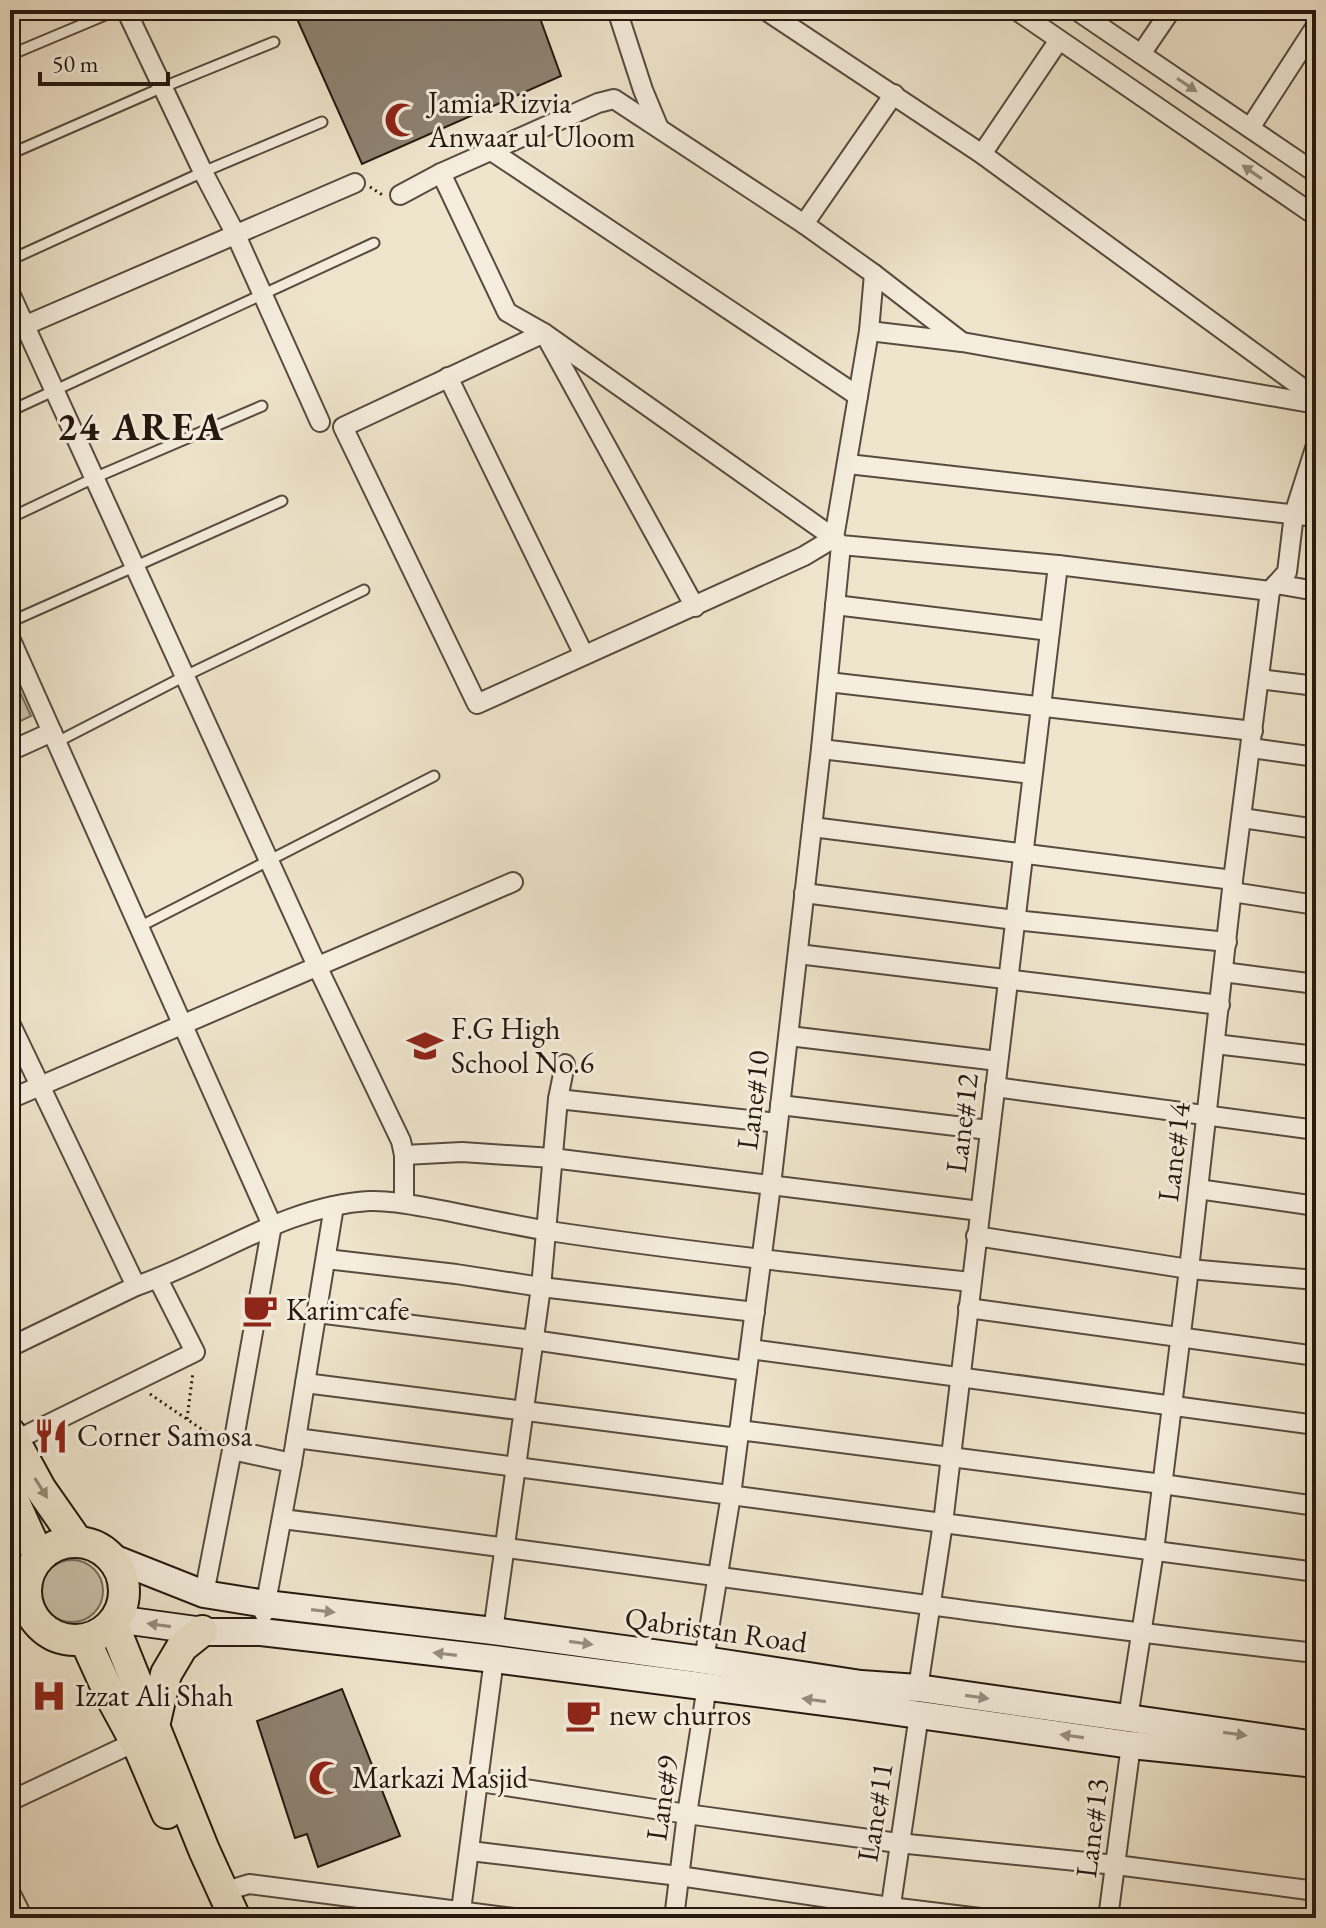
<svg xmlns="http://www.w3.org/2000/svg" width="1326" height="1928" font-family="'EB Garamond',serif">
	<style>
		.green { fill: #cdc2ac; stroke: #796d5e; stroke-width: 2 }
		.building { fill: #8e8372; stroke: #251810; stroke-width: 2 }
		.lines { fill: none; stroke-linecap: round; stroke-linejoin: round }
		.lane-casing { stroke: #584b3f; stroke-width: 13 }
		.street-casing { stroke: #584b3f; stroke-width: 22 }
		.secondary-casing { stroke: #251810; stroke-width: 30 }
		.primary-casing { stroke: #251810; stroke-width: 34 }
		.path { stroke: #251810; stroke-width: 3; stroke-dasharray: 2 4; stroke-linecap: butt }
		.lane { stroke: #f5eede; stroke-width: 9 }
		.street { stroke: #f5eede; stroke-width: 18 }
		.secondary { stroke: #f5eede; stroke-width: 26 }
		.primary { stroke: #efe5cc; stroke-width: 30 }
		.oneway { fill: #978e81 }
		.oneway2 { fill: #948977 }
		.labels { text-anchor: middle; stroke-width: 6; stroke-linejoin: round; paint-order: stroke }
		.poi-label { font-size: 30px; fill: #251810; stroke: #f5eede; text-anchor: start }
		.street-label { font-size: 30px; fill: #251810; stroke: #f5eede }
		.district-label { font-size: 38px; font-weight: bold; letter-spacing: 2px; fill: #251810; stroke: #f5eede }
	</style>
	<rect width="100%" height="100%" fill="#efe5cc"/>
	<filter id="stains"><feTurbulence type="fractalNoise" baseFrequency=".0025" numOctaves="4"/><feColorMatrix values="0 0 0 0 .2 0 0 0 0 .09 0 0 0 0 .02 0 0 0 .5 -.17"/></filter>
	<radialGradient id="worn" r=".72"><stop offset=".6" stop-color="#630" stop-opacity="0"/><stop offset="1" stop-color="#630" stop-opacity=".3"/></radialGradient>
	<g class="green">
		<path d="M10,670L31,716L10,726Z"/>
		<circle cx="72" cy="1591" r="31"/>
	</g>
	<g class="building">
		<path d="M293,10H537L561,76L362,164Z"/>
		<path d="M342,1689L400,1836L318,1867L307,1834L295,1838L257,1721Z"/>
	</g>
	<g class="lines">
		<g class="lane-casing">
			<g id="lane">
				<path d="M10,55L117,10"/>
				<path d="M10,154L161,88L274,42"/>
				<path d="M10,260L203,172L322,122"/>
				<path d="M10,411L374,243"/>
				<path d="M10,518L94,478L262,406"/>
				<path d="M10,622L282,501"/>
				<path d="M57,742L185,676L364,590"/>
				<path d="M139,927L434,776"/>
			</g>
		</g>
		<g class="street-casing">
			<g id="street">
				<path d="M126,10L203,172L235,233L320,422"/>
				<path d="M617,10L643,90L658,126"/>
				<path d="M765,10L982,154L1316,398"/>
				<path d="M1016,10L1316,216"/>
				<path d="M1076,10L1316,173"/>
				<path d="M1141,54L1171,10"/>
				<path d="M1250,128L1316,26"/>
				<path d="M493,152L858,396"/>
				<path d="M982,154L1059,40"/>
				<path d="M441,173L507,312L544,333L695,607"/>
				<path d="M400,195L441,173L598,103L614,99L804,224L874,274L962,342"/>
				<path d="M804,224L894,94"/>
				<path d="M874,274L869,331L834,538L804,556L477,704L343,427L544,333L834,538L841,545L1058,565L1270,591"/>
				<path d="M10,293L317,966L401,1141L404,1155V1203"/>
				<path d="M869,331L962,342L1316,404"/>
				<path d="M10,332L355,183"/>
				<path d="M448,377L584,655"/>
				<path d="M848,464L1316,517"/>
				<path d="M1276,584L1316,591"/>
				<path d="M1270,591L1287,572L1294,514L1316,445"/>
				<path d="M835,605L1050,631"/>
				<path d="M10,638L272,1225L232,1450L204,1594"/>
				<path d="M1259,679L1316,686"/>
				<path d="M828,682L1253,731"/>
				<path d="M1251,748L1316,757"/>
				<path d="M821,749L1032,774"/>
				<path d="M10,751L52,732"/>
				<path d="M1242,818L1316,829"/>
				<path d="M812,827L1233,880"/>
				<path d="M1232,892L1316,905"/>
				<path d="M804,893L1015,920L1227,942"/>
				<path d="M798,954L1220,1005"/>
				<path d="M1223,972L1316,984"/>
				<path d="M10,1023L136,1286"/>
				<path d="M789,1036L998,1061"/>
				<path d="M1215,1044L1316,1056"/>
				<path d="M995,1087L1316,1130"/>
				<path d="M10,1099L513,882"/>
				<path d="M558,1099L778,1123"/>
				<path d="M780,1105L989,1130"/>
				<path d="M404,1155L462,1152L552,1158L980,1211"/>
				<path d="M1198,1189L1316,1206"/>
				<path d="M976,1236L1189,1269L1316,1280"/>
				<path d="M326,1259L456,1274L541,1287L755,1312"/>
				<path d="M968,1308L1316,1356"/>
				<path d="M317,1313L533,1340L747,1371"/>
				<path d="M10,1347L136,1286C214,1260 284,1206 369,1201C393,1200 418,1206 441,1210C477,1217 513,1225 549,1231C689,1252 830,1267 971,1282"/>
				<path d="M750,1349L1316,1425"/>
				<path d="M305,1383L738,1438"/>
				<path d="M739,1430L1162,1484L1316,1506"/>
				<path d="M296,1438L1316,1572"/>
				<path d="M14,1441L195,1352L158,1279"/>
				<path d="M232,1450L292,1463"/>
				<path d="M282,1519C627,1561 970,1615 1316,1653"/>
				<path d="M264,1613L292,1463L334,1206"/>
				<path d="M493,1631L541,1287L558,1099L565,1064"/>
				<path d="M704,1660L731,1495L771,1185L821,749L841,545"/>
				<path d="M918,1688L943,1523L1058,565"/>
				<path d="M1128,1718L1154,1551L1189,1269L1233,880L1270,591"/>
				<path d="M480,1782L687,1814L898,1843L1116,1865L1316,1891"/>
				<path d="M10,1801L135,1742"/>
				<path d="M470,1851L679,1876L890,1907L980,1918"/>
				<path d="M10,1892L23,1918"/>
				<path d="M223,1892L249,1884L514,1918"/>
				<path d="M460,1918L494,1659"/>
				<path d="M674,1918L687,1814L707,1686"/>
				<path d="M889,1918L919,1715"/>
				<path d="M1108,1918L1131,1745"/>
			</g>
		</g>
		<g class="secondary-casing">
			<g id="secondary">
				<path d="M113,1558L204,1594L266,1604L493,1631L704,1660L861,1684L918,1688L1316,1745"/>
				<path d="M116,1619L210,1632H261L494,1659L856,1706L1131,1745L1316,1764"/>
			</g>
		</g>
		<g class="primary-casing">
			<g id="primary">
				<path d="M10,1433L40,1488L77,1541"/>
				<path d="M10,1493L39,1557"/>
				<circle cx="75" cy="1591" r="49"/>
				<path d="M113,1624L204,1850L235,1918"/>
				<path d="M85,1640L110,1695L141,1752L167,1813"/>
				<path d="M154,1726L166,1674L182,1647L202,1631"/>
			</g>
		</g>
		<g class="path">
			<path d="M370,187L384,196"/>
			<path d="M150,1394L216,1439"/>
			<path d="M187,1419L193,1372"/>
		</g>
		<use href="#lane" class="lane"/>
		<use href="#street" class="street"/>
		<use href="#secondary" class="secondary"/>
		<use href="#primary" class="primary"/>
	</g>
	<defs><path id="oneway-solid" d="M-6-.8H1V-3.2L6.5 0L1 3.2V.8H-6Z" transform="scale(2)"/></defs>
	<g class="oneway">
		<use href="#oneway-solid" transform="translate(1187 85) rotate(34)"/>
		<use href="#oneway-solid" transform="translate(1252 172) rotate(-145)"/>
		<use href="#oneway-solid" transform="translate(323 1611) rotate(7)"/>
		<use href="#oneway-solid" transform="translate(159 1625) rotate(-172)"/>
		<use href="#oneway-solid" transform="translate(581 1643) rotate(8)"/>
		<use href="#oneway-solid" transform="translate(445 1654) rotate(-173)"/>
		<use href="#oneway-solid" transform="translate(977 1697) rotate(8)"/>
		<use href="#oneway-solid" transform="translate(814 1700) rotate(-172)"/>
		<use href="#oneway-solid" transform="translate(1235 1734) rotate(8)"/>
		<use href="#oneway-solid" transform="translate(1072 1736) rotate(-172)"/>
	</g>
	<use class="oneway2" href="#oneway-solid" transform="translate(41 1488) rotate(58)"/>
	<defs>
		<g id="mosque-bare" transform="scale(2.76)"><path d="M3.5-4.9A6 6 0 1 0 3.5 4.9A5 5 0 1 1 3.5-4.9Z" fill="#8f2418" stroke="#f5eede" stroke-width="2.5" paint-order="stroke"/></g>
		<g id="school-bare" transform="scale(2.76)"><path d="M0-5L7-2L0 1L-7-2ZM-4 1L0 2.5L4 1V4Q0 6-4 4Z" fill="#8f2418" stroke="#f5eede" stroke-width="2.5" paint-order="stroke"/></g>
		<g id="cafe-bare" transform="scale(2.76)"><path d="M-5.5-4.5H6V0H3Q3 3.5 0 3.5H-2.5Q-5.5 3.5-5.5 0ZM3-3.2v2h1.7v-2ZM-6 4.5H4V6H-6Z" fill="#8f2418" stroke="#f5eede" stroke-width="2.5" paint-order="stroke"/></g>
		<g id="restaurant-bare" transform="scale(2.76)"><path d="M-5-6h1v4h1v-4h1v4h1v-4h1v5L-1.5 .5V6h-2V.5L-5-1ZM5-6V6H3V1.5H1.5Q1.5-4 5-6Z" fill="#8f2418" stroke="#f5eede" stroke-width="2.5" paint-order="stroke"/></g>
		<g id="hospital-bare" transform="scale(2.76)"><path d="M-5-5h3v3.5h4V-5h3V5h-3V1.5h-4V5h-3Z" fill="#8f2418" stroke="#f5eede" stroke-width="2.5" paint-order="stroke"/></g>
	</defs>
	<g fill-rule="evenodd">
		<use href="#mosque-bare" x="402" y="120"/>
		<use href="#school-bare" x="425" y="1046"/>
		<use href="#cafe-bare" x="260" y="1310"/>
		<use href="#restaurant-bare" x="51" y="1436"/>
		<use href="#hospital-bare" x="49" y="1696"/>
		<use href="#cafe-bare" x="583" y="1715"/>
		<use href="#mosque-bare" x="326" y="1778"/>
	</g>
	<g class="labels">
		<g class="poi-label">
			<text x="428" y="113">Jamia Rizvia<tspan x="428" dy="34">Anwaar ul Uloom</tspan></text>
			<text x="451" y="1039">F.G High<tspan x="451" dy="34">School No.6</tspan></text>
			<text x="286" y="1320">Karim cafe</text>
			<text x="77" y="1446">Corner Samosa</text>
			<text x="75" y="1706">Izzat Ali Shah</text>
			<text x="609" y="1725">new churros</text>
			<text x="352" y="1788">Markazi Masjid</text>
		</g>
		<g class="street-label">
			<text transform="translate(753 1100) rotate(-83)" y="10">Lane#10</text>
			<text transform="translate(962 1123) rotate(-83)" y="10">Lane#12</text>
			<text transform="translate(1174 1152) rotate(-83)" y="10">Lane#14</text>
			<text transform="translate(716 1630) rotate(8)" y="10">Qabristan Road</text>
			<text transform="translate(662 1798) rotate(-82)" y="10">Lane#9</text>
			<text transform="translate(875 1812) rotate(-81)" y="10">Lane#11</text>
			<text transform="translate(1092 1828) rotate(-83)" y="10">Lane#13</text>
		</g>
		<g class="district-label">
			<text x="141" y="440">24 AREA</text>
		</g>
	</g>
	<rect width="1326" height="1928" fill="none" stroke="#efe5cc" stroke-width="40"/>
	<rect x="12" y="12" width="1302" height="1904" fill="none" stroke="#251810" stroke-width="4"/>
	<rect x="20" y="20" width="1286" height="1888" fill="none" stroke="#251810" stroke-width="2"/>
	<path d="M40 72v12h128v-12" fill="none" stroke="#251810" stroke-width="4"/>
	<text x="52" y="72" font-size="24" fill="#251810" stroke="#f5eede" stroke-width="6" paint-order="stroke">50 m</text>
	<rect width="100%" height="100%" filter="url(#stains)"/>
	<rect width="100%" height="100%" fill="url(#worn)"/>
</svg>
